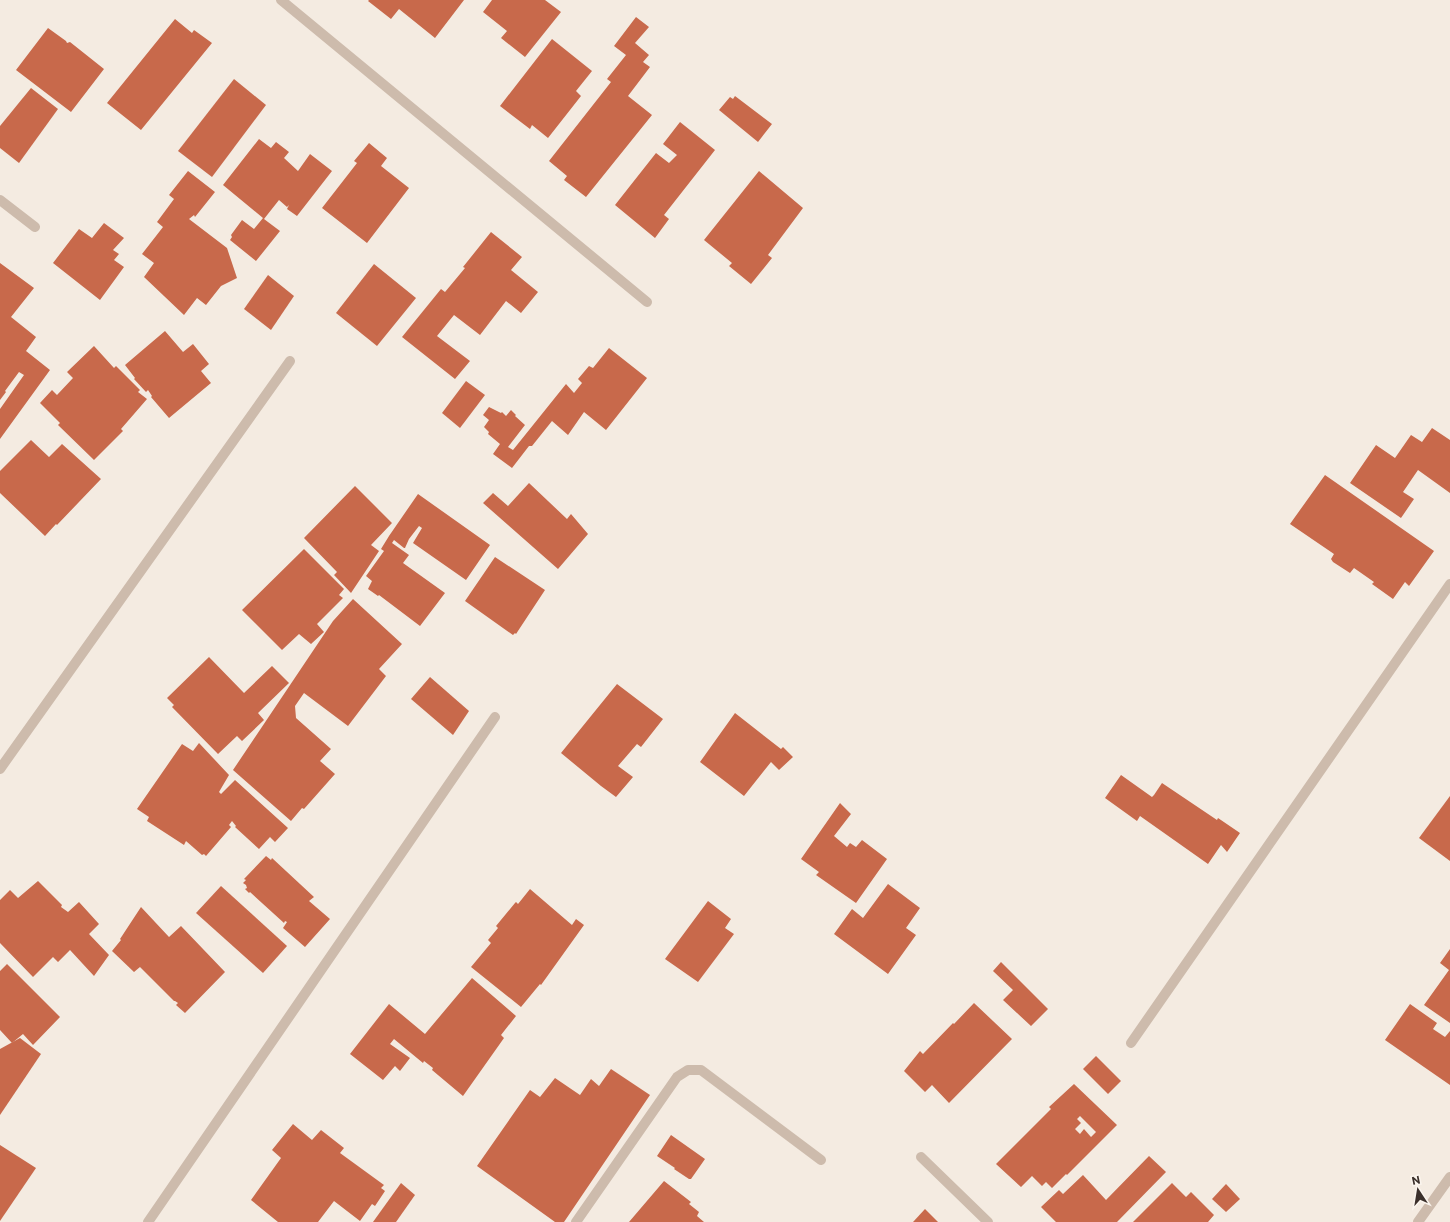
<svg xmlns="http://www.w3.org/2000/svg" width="1450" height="1222" font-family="Commissioner,sans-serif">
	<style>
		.building { fill: #c8694b; fill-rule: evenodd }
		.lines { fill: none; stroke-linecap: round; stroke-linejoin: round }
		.street { stroke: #cdbbac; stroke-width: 10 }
	</style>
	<rect width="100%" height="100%" fill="#f4ebe1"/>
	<g class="building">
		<path d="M369,0H464L435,38L399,9L391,19L368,1Z"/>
		<path d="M492,0H545L561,12L525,57L501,38L507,31L483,12Z"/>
		<path d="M636,17L649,27L635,43L649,55L643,62L650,67L628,96L652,115L586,197L564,180L567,176L549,161L611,82L607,79L626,55L614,46Z"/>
		<path d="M175,19L192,33L194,30L212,43L141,130L107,103Z"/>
		<path d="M48,28L66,41L67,43L70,42L104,69L71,112L16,70Z"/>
		<path d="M552,39L592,71L576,91L581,96L548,138L532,125L530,129L500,106Z"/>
		<path d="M234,79L266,105L212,177L178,151Z"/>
		<path d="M31,88L58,109L19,163L0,148V126Z"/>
		<path d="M735,96L772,124L758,142L719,110L730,97L733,99Z"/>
		<path d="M680,122L715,150L664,215L669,219L655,238L615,205L656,153L669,163L677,155L663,144Z"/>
		<path d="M259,139L271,148L276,142L289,152L284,158L298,171L310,154L332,171L297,216L287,209L289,205L287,207L279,200L264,219L280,231L256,261L230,240L232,237L231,235L242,220L254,229L263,218L223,185Z"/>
		<path d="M369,143L387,158L381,166L409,188L367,243L322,208L357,163L354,161Z"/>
		<path d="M188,171L215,192L195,217L194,215L189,219L227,248L237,278L221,286L206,305L197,298L184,315L144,277L154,263L142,254L163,227L157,222L174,199L169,195Z"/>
		<path d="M759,171L803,208L768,255L772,258L751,284L729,266L732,263L704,240Z"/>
		<path d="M104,223L124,238L113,250L119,254L114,260L124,267L100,300L53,263L79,229L92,238Z"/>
		<path d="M491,232L522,257L511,270L538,292L521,313L506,301L480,335L454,315L437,336L470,361L455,379L402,337L441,289L445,292L465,268L463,267Z"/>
		<path d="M0,263L34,288L11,317L36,337L26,351L50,370L0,439V409L24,375L19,372L5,391L6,392L0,400Z"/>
		<path d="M374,264L416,298L377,346L336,313Z"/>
		<path d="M268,275L294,296L271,330L244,309Z"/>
		<path d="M165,331L183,352L193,344L209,364L201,371L211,383L169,418L151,397L152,396L148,390L146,392L134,379L135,378L125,365Z"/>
		<path d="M94,346L114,368L116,366L140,390L138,392L147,399L121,429L123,431L94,460L58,425L60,423L40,403L52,390L57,395L73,378L67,372Z"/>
		<path d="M609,348L647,378L606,430L584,412L568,435L552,421L532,446H529L512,468L493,454L500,444L488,434L489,432L484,427L489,420L483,415L489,407L501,413L502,412L506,416L511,410L516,415L515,416L525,425L508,447L513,450L566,384L574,393L582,383L578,379L589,366L593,368Z"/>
		<path d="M466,381L485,395L460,428L442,413Z"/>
		<path d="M1432,428L1450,440V493L1418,470L1403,492L1414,499L1401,518L1350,483L1376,445L1395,458L1411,435L1422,442Z"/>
		<path d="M31,440L49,457L62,444L101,479L57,525L56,524L45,536L0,493V471Z"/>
		<path d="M1325,475L1434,551L1409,586L1405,582L1393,599L1372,584L1374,582L1354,568L1350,573L1333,562L1331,559L1334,554L1290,524Z"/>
		<path d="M529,483L567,519L571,514L588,534L558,569L483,503L493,493L508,506Z"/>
		<path d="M355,486L392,523L371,545L379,551L351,593L334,575L337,572L304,538Z"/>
		<path d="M418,494L490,545L466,580L413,543L422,528L419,526L409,539L405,548H404L394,540L392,543L409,555L403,563L445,593L420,626L379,595L378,596L368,589L372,581L366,576L384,551L381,549L389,536L393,539L389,536Z"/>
		<path d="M304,549L344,589L339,595L343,598L317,624L324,632L311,644L299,634L282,650L242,610Z"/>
		<path d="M495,557L545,590L516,634L515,633L513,635L465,601Z"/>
		<path d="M353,599L402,644L379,669L386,676L348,726L304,693L295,706L296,718L331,749L320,761L335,774L304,809L302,808L291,821L233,770L333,621Z"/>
		<path d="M209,657L244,693L272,666L289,683L258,713L264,720L242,741L237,736L218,754L172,707L174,705L167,698Z"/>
		<path d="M430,677L469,711L453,735L411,699Z"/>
		<path d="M617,684L663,719L641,747L637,744L618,766L633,777L616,797L601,786L561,753Z"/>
		<path d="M735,713L781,749L783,747L793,757L779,770L771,762L744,796L700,762Z"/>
		<path d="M199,743L229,775L219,792L221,794L235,780L288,828L275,842L270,837L259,849L235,827L236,826L232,821L229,825L231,827L206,856L204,854L202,855L186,841L184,845L147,821L149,817L137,809L182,744L193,751Z"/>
		<path d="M1121,775L1152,797L1154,795L1162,783L1217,820L1218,818L1240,833L1227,852L1221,845L1208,864L1140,816L1137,821L1105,798Z"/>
		<path d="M1450,796V861L1419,838Z"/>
		<path d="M840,803L851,814L834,836L847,847L850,843L856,847L862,840L887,859L856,903L816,875L819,872L801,859Z"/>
		<path d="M266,856L271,860L272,858L314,897L309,901L330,919L305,947L283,928L287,922L285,921L284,923L250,892L249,893L245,889L247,888L246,885L243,883L246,880L244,879Z"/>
		<path d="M38,881L62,905L61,907L68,912L79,902L99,924L89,934L109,955L94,976L70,950L58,962L53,957L33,977L0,943V900L10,890L18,898Z"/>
		<path d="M888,884L920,908L906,928L916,935L888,974L834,934L852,909L863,918Z"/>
		<path d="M221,886L287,946L263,973L196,913Z"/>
		<path d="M530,889L572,925L576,919L584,925L541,985L540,984L521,1007L471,967L491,943L488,940L498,928L496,926L515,903L516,902L518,904Z"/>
		<path d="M708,901L731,919L725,928L734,934L698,982L665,959Z"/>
		<path d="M141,907L169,937L181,926L225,972L185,1013L176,1005L178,1003L175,1001H174L140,967L134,972L112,951L121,940L120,939L122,936Z"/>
		<path d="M1450,949V1023L1424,1005L1449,970L1440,963Z"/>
		<path d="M1001,962L1048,1009L1031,1026L1003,1000L1013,990L993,971Z"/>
		<path d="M7,964L60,1017L33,1045L23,1034L12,1043L0,1030V971Z"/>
		<path d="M472,978L516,1016L501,1035L504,1038L463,1096L432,1070L433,1068L424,1061L423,1063L394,1039L390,1044L410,1058L400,1071L395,1066L383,1080L350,1054L389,1004L425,1034Z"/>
		<path d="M974,1003L1012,1039L949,1103L932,1085L925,1092L904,1071L920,1051L923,1054L953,1023L954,1024Z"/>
		<path d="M1410,1004L1437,1023L1433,1029L1445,1037L1450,1031V1085L1385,1040Z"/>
		<path d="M20,1038L41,1054L0,1115V1049Z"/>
		<path d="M1096,1056L1121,1081L1108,1094L1083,1069Z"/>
		<path d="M611,1069L650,1095L564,1222H555L477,1166L530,1090L540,1097L555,1078L580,1095L591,1079L599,1086Z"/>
		<path d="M1074,1084L1117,1125L1067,1175L1066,1174L1052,1188L1046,1182L1042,1186L1032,1176L1021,1187L996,1164L1051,1109L1049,1107ZM1080,1116L1096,1132L1091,1137L1084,1129L1080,1134L1075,1129L1081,1123L1077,1119Z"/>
		<path d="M293,1124L312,1140L321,1130L344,1148L340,1153L384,1185L381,1188L385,1191L375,1206L372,1204L360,1221L334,1201L318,1222H278L251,1200L281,1158L272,1150Z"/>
		<path d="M671,1135L705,1159L691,1179H689L674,1169L675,1168L657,1156Z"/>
		<path d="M0,1145L36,1168L0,1221Z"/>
		<path d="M1149,1156L1166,1172L1117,1222H1056L1041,1207L1059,1190L1063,1194L1083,1175L1106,1200Z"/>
		<path d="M664,1181L691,1202L689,1204L699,1212L697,1216L704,1222H629Z"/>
		<path d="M401,1183L415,1195L396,1222H373Z"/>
		<path d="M1172,1183L1186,1197L1191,1192L1214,1215L1208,1222H1133Z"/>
		<path d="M1226,1184L1240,1199L1226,1212L1212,1199Z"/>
		<path d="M925,1209L938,1222H913Z"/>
	</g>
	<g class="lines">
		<g class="street">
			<path d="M281,0L647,302"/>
			<path d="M0,200L35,227"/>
			<path d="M0,769L290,361"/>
			<path d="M1131,1043L1450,584"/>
			<path d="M921,1157L988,1222"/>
			<path d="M148,1222L495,717"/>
			<path d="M576,1222L677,1077L688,1070H701L821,1160"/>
			<path d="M1418,1222L1450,1177"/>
		</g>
	</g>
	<g transform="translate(1418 1190) rotate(348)" stroke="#fbf5ee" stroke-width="3" paint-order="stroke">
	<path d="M0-3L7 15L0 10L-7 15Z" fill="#3b302b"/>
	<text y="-6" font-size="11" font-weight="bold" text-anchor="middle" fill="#3b302b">N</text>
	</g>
</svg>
